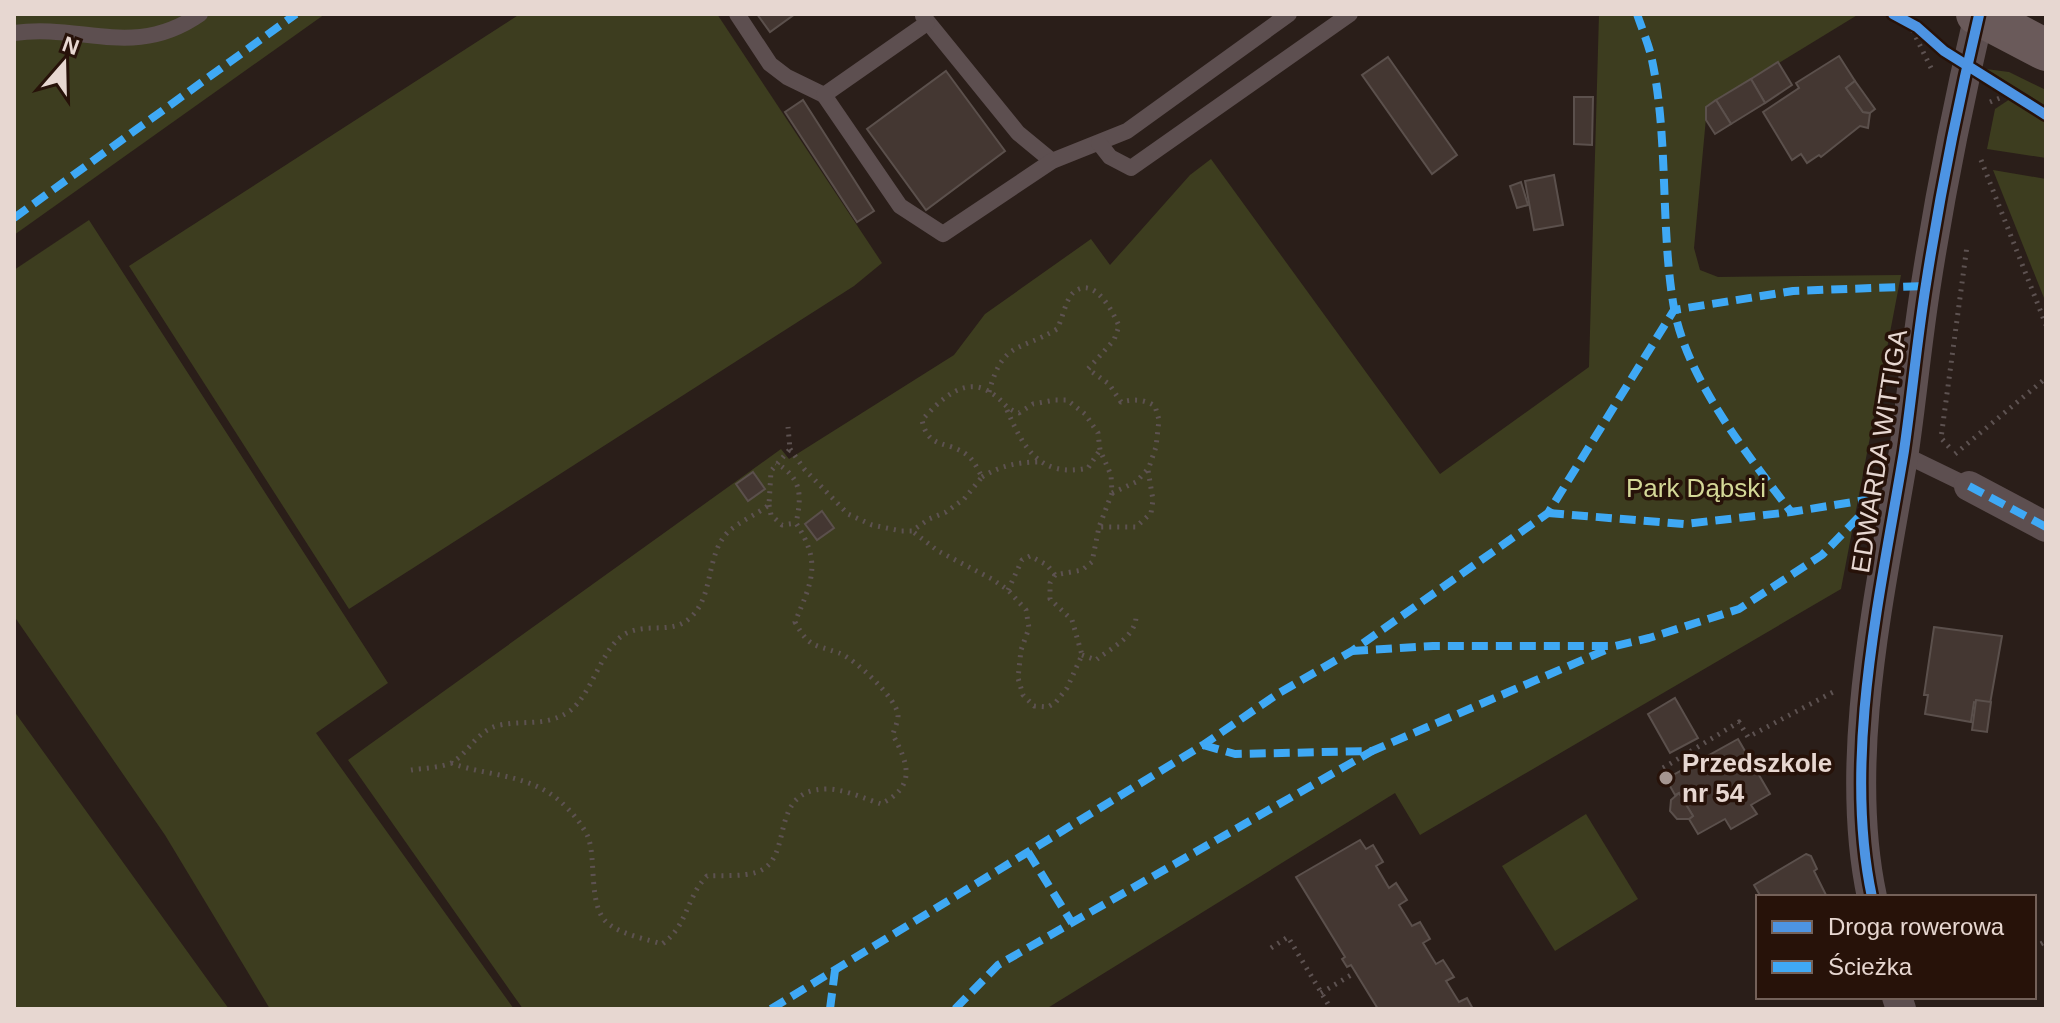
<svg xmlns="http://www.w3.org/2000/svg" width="2060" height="1023" font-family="Helvetica,sans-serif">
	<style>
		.green { fill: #3d3d1f }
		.building { fill: #443732; stroke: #5b504c; stroke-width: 2 }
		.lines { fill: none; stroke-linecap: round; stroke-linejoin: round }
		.path { stroke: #5d5251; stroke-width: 5; stroke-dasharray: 2 6; stroke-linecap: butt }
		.service { stroke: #5d4f50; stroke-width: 16 }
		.minor { stroke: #5d4f50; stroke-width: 30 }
		.secondary { stroke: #6a5a5a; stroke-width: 42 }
		.quiet { stroke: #3fa9f5; stroke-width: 8; stroke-dasharray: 16 8; stroke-linecap: butt }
		.cycleway-casing { stroke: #271209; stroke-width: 15 }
		.cycleway { stroke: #4d94e3; stroke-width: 10 }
		.poi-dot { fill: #a59691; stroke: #271209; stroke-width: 3 }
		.labels { text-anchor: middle; stroke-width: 7; stroke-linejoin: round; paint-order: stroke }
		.street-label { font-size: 26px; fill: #e7d7d1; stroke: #271209 }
		.park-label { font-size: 26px; fill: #d4d897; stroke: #271209 }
		.poi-label { font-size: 26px; font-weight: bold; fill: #e7d7d1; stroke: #271209; text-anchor: start }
	</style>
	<rect width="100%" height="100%" fill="#2a1e19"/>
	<g class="green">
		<path d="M14,14H325L14,235Z"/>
		<path d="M520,14H717L882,263L854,286L349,609L129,266Z"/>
		<path d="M1599,14H1859L1707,107L1694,248L1700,270L1718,277L1901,275L1841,589L1420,835L1395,793L1046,1009H523L348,760L781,449L789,459L954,355L985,314L1091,239L1110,265L1190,175L1211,159L1440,474L1589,367Z"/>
		<path d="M1986,69L2009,72L2046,90V106Z"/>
		<path d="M2010,99L2046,119V158L1987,149L1995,109Z"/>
		<path d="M1993,170L2046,179V303Z"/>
		<path d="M89,220L388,683L316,733L514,1009H270L165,835L14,616V270Z"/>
		<path d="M14,711L215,990L229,1009H14Z"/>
		<path d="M1586,814L1638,899L1555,951L1502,866Z"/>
	</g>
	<g class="building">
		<path d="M757,14H795L770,32Z"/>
		<path d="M1839,56L1855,81L1846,88L1863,112L1870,113L1868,128L1860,126L1821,157L1819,155L1807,163L1801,154L1792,160L1763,112L1799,88L1796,83Z"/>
		<path d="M1388,57L1457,155L1432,174L1362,75Z"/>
		<path d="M1778,62L1792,85L1765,103L1751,79Z"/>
		<path d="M946,71L1005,151L926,210L867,129Z"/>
		<path d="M1751,79L1765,103L1731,124L1716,100Z"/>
		<path d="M1855,81L1875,109L1870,113L1863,112L1846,88Z"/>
		<path d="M1574,97H1593L1592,145L1574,144Z"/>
		<path d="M803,100L874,211L857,222L785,112Z"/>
		<path d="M1716,100L1731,124L1715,134L1706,120V107Z"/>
		<path d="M1554,175L1563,225L1534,230L1525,181Z"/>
		<path d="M1521,182L1528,205L1517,208L1510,186Z"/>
		<path d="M753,472L765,489L748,501L736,484Z"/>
		<path d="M822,511L834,528L817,540L805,524Z"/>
		<path d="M1934,627L2002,636L1990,704L1974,702L1971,722L1925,714L1928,695H1924Z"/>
		<path d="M1675,698L1698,738L1670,753L1648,714Z"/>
		<path d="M1976,700L1991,702L1987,732L1972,730Z"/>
		<path d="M1738,739L1770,794L1751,805L1757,814L1731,829L1725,819L1698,834L1689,819L1693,816L1679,793L1675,795L1666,779Z"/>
		<path d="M1679,793L1693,816L1689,819H1677L1670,811L1671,800Z"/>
		<path d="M1360,840L1366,849L1373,845L1383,862L1376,866L1389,888L1396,883L1407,900L1399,905L1412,926L1420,922L1430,939L1423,943L1436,964L1443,960L1454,977L1446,981L1459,1002L1467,998L1473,1009H1378L1351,965L1347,967L1342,959L1345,957L1296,877Z"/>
		<path d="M1806,854L1811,856L1817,869L1814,871L1827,897H1761L1754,885Z"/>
	</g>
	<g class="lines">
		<g class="path">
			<path d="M1909,23L1933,72"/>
			<path d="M1990,102L2012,93"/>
			<path d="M1981,160L2046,325"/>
			<path d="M989,392C1003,340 1019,352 1057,329C1063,318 1065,301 1073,293C1094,274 1113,312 1119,326L1114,340L1088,369L1109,384L1121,402C1133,399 1144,399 1155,406L1159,420L1156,447L1148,470L1153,500L1151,513L1136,527H1099"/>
			<path d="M1007,410C1024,449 1040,478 1088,468L1100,450"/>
			<path d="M1949,447L1941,438L1967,246"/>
			<path d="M790,449L805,470L848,514L872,525L901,531H912L929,519L946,512L964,499L982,477C978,470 974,460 967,455C948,440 928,450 922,420C941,399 966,374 993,394C1005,402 1004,408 1019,413L1033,404L1055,400H1067L1085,414L1098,433L1100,450L1111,475L1112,493L1099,527L1092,562L1082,570L1055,575L1050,583V599L1072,620L1082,655L1067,688L1056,702L1048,707L1034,706L1023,695L1018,678L1021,650L1029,628L1026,610L1008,590L992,579L938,551L912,531"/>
			<path d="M1955,454L2046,378"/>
			<path d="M982,477C1000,466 1017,462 1038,462"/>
			<path d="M1112,493L1136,482L1147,470"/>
			<path d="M769,505L771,515L782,525L796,523"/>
			<path d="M1008,590L1022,560L1030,556L1047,565L1055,575"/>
			<path d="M1082,655L1096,660C1112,647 1138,636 1136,613"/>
			<path d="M451,763C489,777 528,773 561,802C570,810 583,825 588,837C597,860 587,910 610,925C624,935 646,939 662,944C688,926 686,897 707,876C722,875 743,877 757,872C796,859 766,789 827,789C844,789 866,799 881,804C916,786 909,765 893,735C894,729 898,722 898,716C898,699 855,659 839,653C814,644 809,648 795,622C812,581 822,563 796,523C802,496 802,478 776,463"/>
			<path d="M1663,768L1739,722L1748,737L1835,691"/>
			<path d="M411,770C423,768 442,768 453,762C471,750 477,730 500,725C526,720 548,727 571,710C594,691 603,642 629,632C651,623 674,635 692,616C714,594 706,554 728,532C739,522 757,514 769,505L771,471L790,449L788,427"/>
			<path d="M1271,948L1288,937L1331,1009"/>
			<path d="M2034,948L2046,941"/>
			<path d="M1321,993L1356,972"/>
		</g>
		<g class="service">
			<path d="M737,14L770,64L787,77L824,95"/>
			<path d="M923,16L1018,133L1052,161"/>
			<path d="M927,23L824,95L900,206L943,234L1052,161L1127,131L1289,14"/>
			<path d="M14,33C82,23 134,60 200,14"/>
			<path d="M1099,143L1110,157L1131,168L1350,14"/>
			<path d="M1903,454L1969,486"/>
		</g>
		<g class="minor">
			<path d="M1969,486L2046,527"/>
			<path d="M1872,897C1842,757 1881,591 1904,451C1912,396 1917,340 1926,284C1940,194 1958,104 1979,15"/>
			<path d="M1897,997L1901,1009"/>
		</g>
		<path class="secondary" d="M1977,14L2046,50"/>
		<g class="quiet">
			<path d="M1637,14C1642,29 1649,45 1652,60C1669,141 1660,228 1674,308C1687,380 1748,455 1791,512"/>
			<path d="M14,218L296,14"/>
			<path d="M1969,486L2046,527"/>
			<path d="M1548,513L1684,524L1791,512L1878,498"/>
			<path d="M1352,651L1433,646H1615L1649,638L1739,609L1822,555L1877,498"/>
			<path d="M1203,745L1235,754L1372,751L1608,649"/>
			<path d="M1028,852L1072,923"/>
			<path d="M771,1009L1203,745L1279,693L1352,651L1548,513L1674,310L1793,291L1926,286"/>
			<path d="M830,1009L835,970"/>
			<path d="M955,1009L998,965L1372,751"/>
		</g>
		<g class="cycleway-casing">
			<g id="cycleway">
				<path d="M1893,14L1917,27L1944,51L2046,115"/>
				<path d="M1872,897C1842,757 1881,591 1904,451C1912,396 1917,340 1926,284C1940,194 1958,104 1979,15"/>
			</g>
		</g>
		<use href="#cycleway" class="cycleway"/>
	</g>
	<circle class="poi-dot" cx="1666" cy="778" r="8"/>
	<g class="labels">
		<g class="street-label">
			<text transform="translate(1879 451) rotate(-81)" y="9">EDWARDA WITTIGA</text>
		</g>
		<g class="park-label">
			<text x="1696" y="497">Park Dąbski</text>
		</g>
		<g class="poi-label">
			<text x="1682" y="772">Przedszkole<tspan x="1682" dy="30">nr 54</tspan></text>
		</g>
	</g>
	<rect width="2060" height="1023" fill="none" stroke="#e7d7d1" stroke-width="32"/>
	<rect x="1756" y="895" width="280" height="104" fill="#271209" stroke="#746159" stroke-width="2"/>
	<rect x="1772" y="921" width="40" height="12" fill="#4d94e3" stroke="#746159" stroke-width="2"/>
	<text x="1828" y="935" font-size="24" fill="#e7d7d1">Droga rowerowa</text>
	<rect x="1772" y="961" width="40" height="12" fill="#3fa9f5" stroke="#746159" stroke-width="2"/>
	<text x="1828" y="975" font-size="24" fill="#e7d7d1">Ścieżka</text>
	<g transform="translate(64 64) rotate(20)" stroke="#271209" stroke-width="6" paint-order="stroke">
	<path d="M0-6L14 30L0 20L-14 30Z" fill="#e7d7d1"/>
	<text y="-12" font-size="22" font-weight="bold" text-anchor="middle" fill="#e7d7d1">N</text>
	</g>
</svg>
